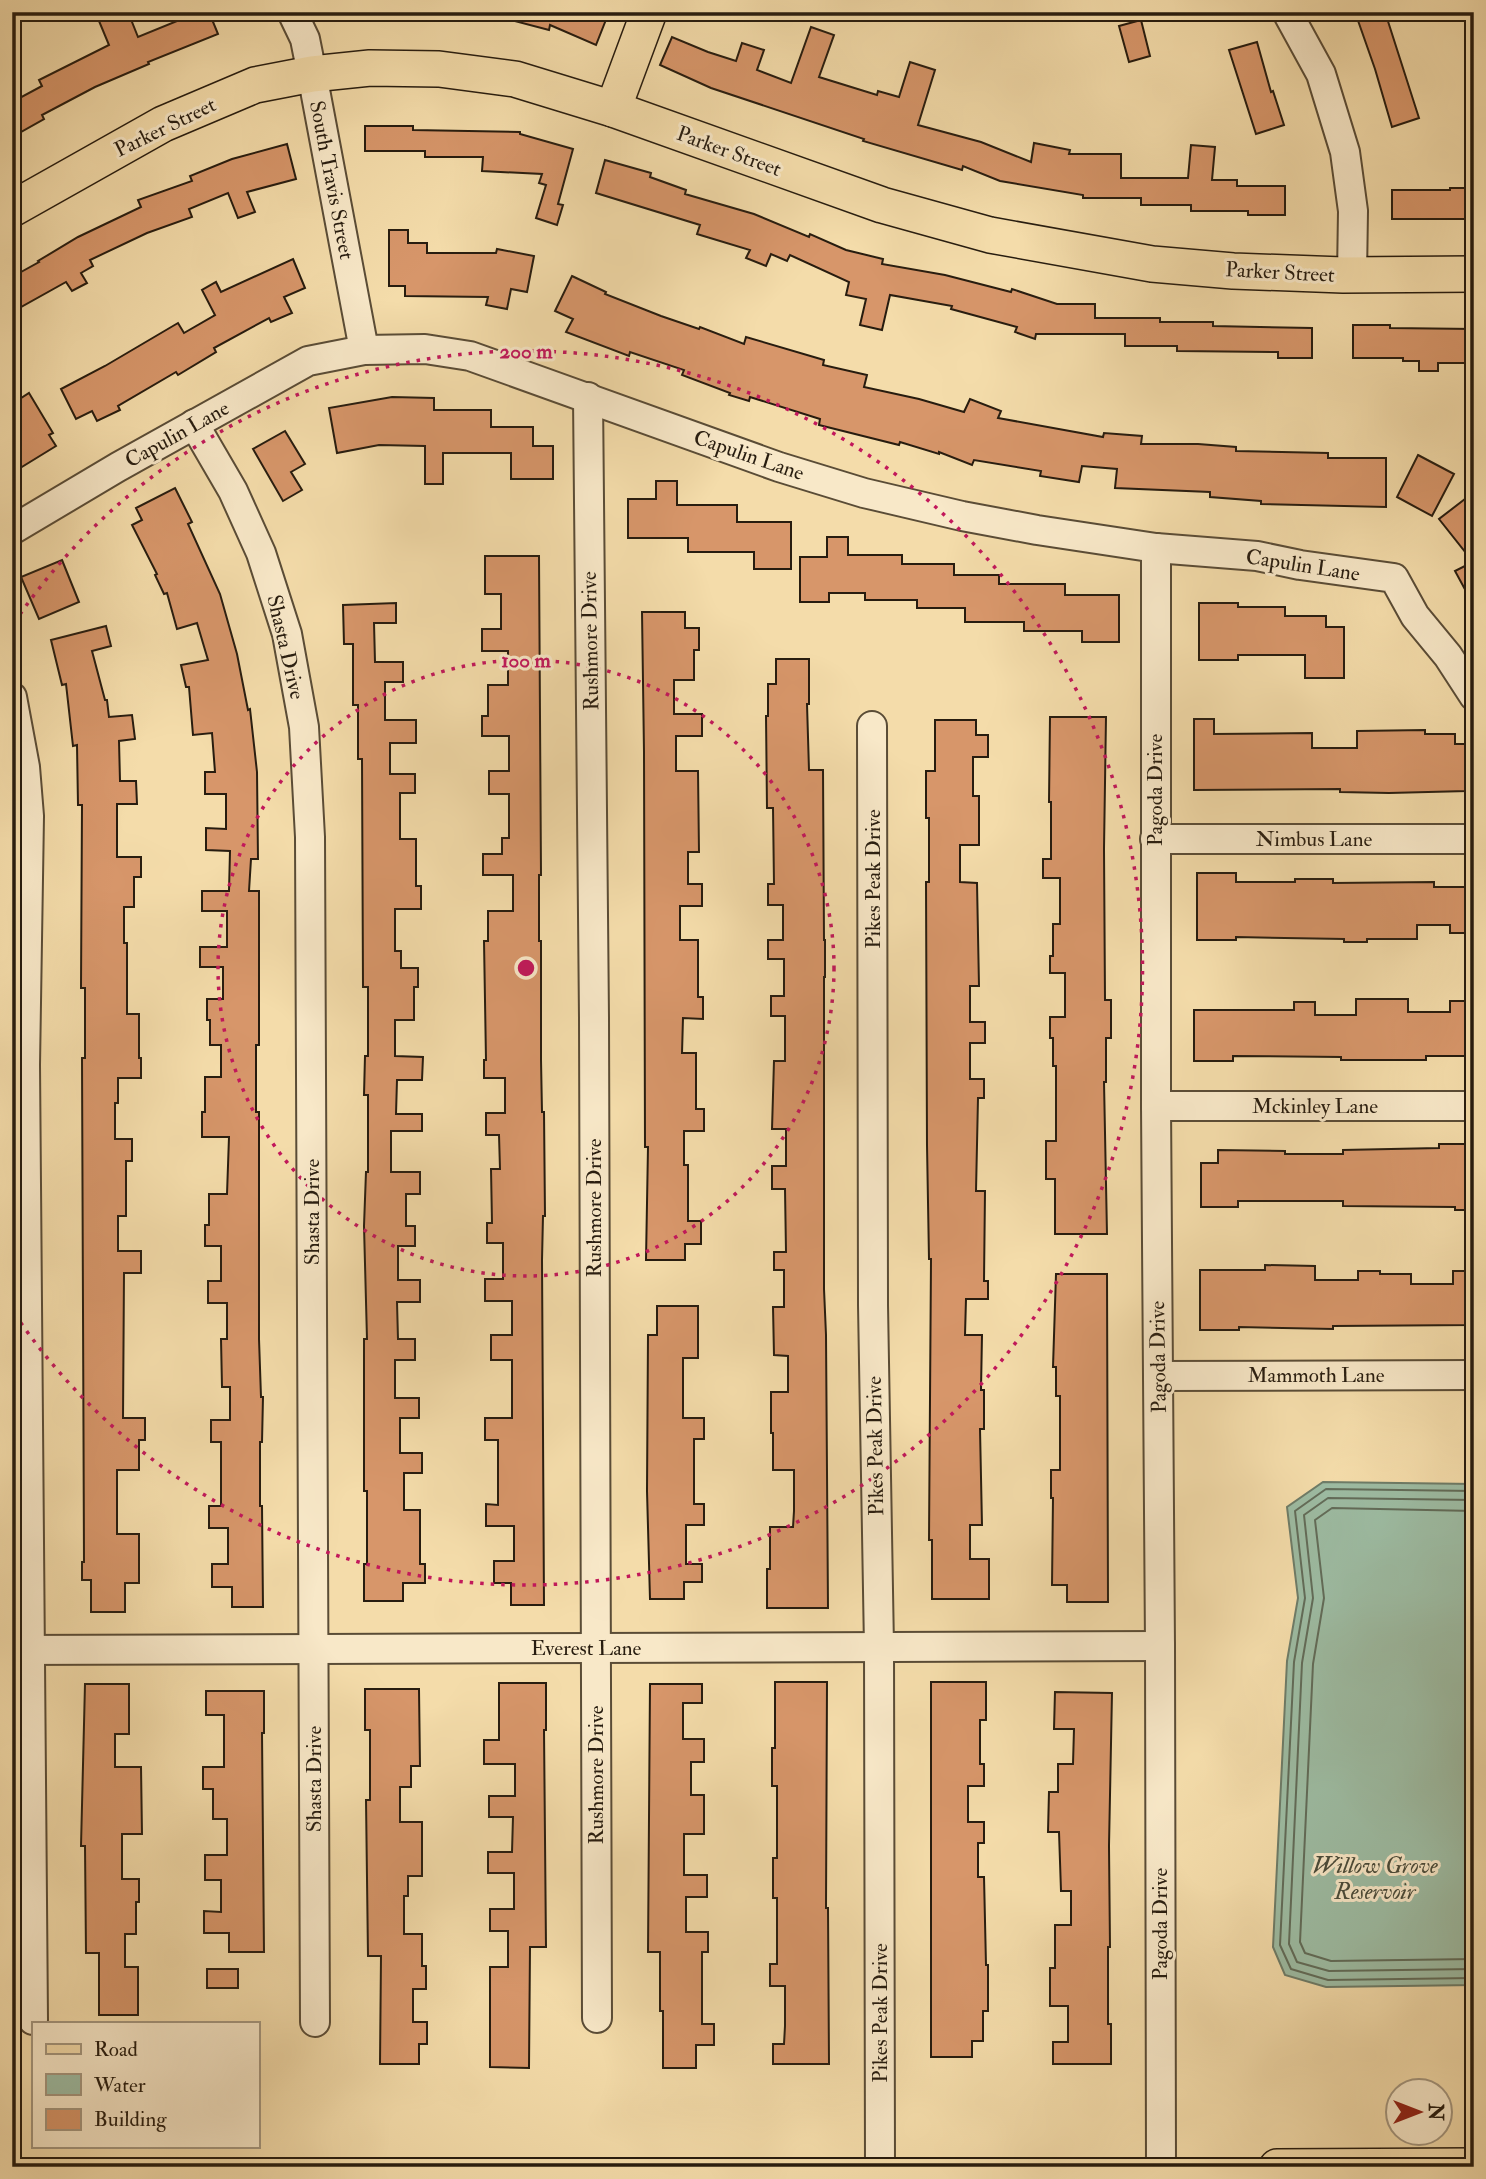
<svg xmlns="http://www.w3.org/2000/svg" width="1486" height="2179" font-family="'IM FELL Double Pica',serif">
	<style>
		.water { fill: #9dbca3; stroke: #6e7c68; stroke-width: 2 }
		.lines { fill: none; stroke-linecap: round; stroke-linejoin: round }
		.shore { stroke: #626c59; stroke-width: 2 }
		.building { fill: #d7966a; stroke: #271c0f; stroke-width: 2 }
		.minor-casing { stroke: #5a4c36; stroke-width: 32 }
		.major-casing { stroke: #271c0f; stroke-width: 38 }
		.minor { stroke: #f8e8c8; stroke-width: 28 }
		.major { stroke: #f4dcaa; stroke-width: 35 }
		.ring { fill: none; stroke: #c2185b; stroke-width: 3.5; stroke-dasharray: 3.5 7 }
		.labels { text-anchor: middle; stroke-width: 6; stroke-linejoin: round; paint-order: stroke }
		.street-label { font-size: 21px; fill: #271c0f; stroke: #f8e8c8 }
		.water-label { font-size: 23px; font-style: italic; fill: #4a4c3b; stroke: #f8e8c8 }
		.centre { fill: #c2185b; stroke: #f8e8c8; stroke-width: 3.5 }
		.ring-label { font-size: 21px; text-anchor: middle; font-weight: bold; fill: #c2185b; stroke: #f8e8c8; stroke-width: 6; stroke-linejoin: round; paint-order: stroke }
	</style>
	<rect width="100%" height="100%" fill="#f4dcaa"/>
	<filter id="stains"><feTurbulence type="fractalNoise" baseFrequency=".00286" numOctaves="4"/><feColorMatrix values="0 0 0 0 .2 0 0 0 0 .09 0 0 0 0 .02 0 0 0 .5 -.17"/></filter>
	<radialGradient id="worn" r=".72"><stop offset=".6" stop-color="#630" stop-opacity="0"/><stop offset="1" stop-color="#630" stop-opacity=".3"/></radialGradient>
	<path class="water" d="M1323,1482L1474,1484V1985L1326,1987L1285,1975L1273,1947L1287,1661L1298,1598L1287,1507Z"/>
	<g class="lines">
		<g class="shore">
			<path d="M1474,1491L1326,1489L1295,1511L1305,1598L1294,1662L1280,1945L1291,1969L1328,1980L1474,1978"/>
			<path d="M1474,1500L1328,1498L1304,1515L1313,1598L1302,1663L1289,1944L1297,1962L1329,1971L1474,1969"/>
			<path d="M1474,1511L1332,1508L1315,1520L1324,1598L1313,1664L1300,1942L1305,1953L1331,1961L1474,1959"/>
		</g>
	</g>
	<g class="building">
		<path d="M120,12H128L138,37L199,12H209L218,34L148,62L149,64L95,87L42,115L44,119L12,137V102L42,86L39,80L109,45L99,21Z"/>
		<path d="M504,12H609L596,45L550,25L549,30L503,18Z"/>
		<path d="M1355,12H1385L1419,118L1392,127L1375,69Z"/>
		<path d="M1141,20L1150,56L1129,62L1119,26Z"/>
		<path d="M811,27L834,35L819,77L877,95L878,91L899,97L910,62L935,70L918,125L981,142L1031,162L1034,143L1070,150L1069,154H1121V178H1188L1191,145L1215,147L1212,180H1237V186H1285V215H1248V211H1191V205H1141V198H1083V195L1000,181L963,166L962,170L863,141L864,139L711,88L660,65L672,37L708,52L736,61L742,43L764,50L757,70L791,83Z"/>
		<path d="M1257,42L1271,92L1273,91L1284,125L1256,134L1229,50Z"/>
		<path d="M365,126H413V130L520,132V134L573,149L558,204L563,205L557,225L536,218L546,185L539,183L542,174L482,171L483,157H425V151H365Z"/>
		<path d="M287,144L296,179L247,192L255,212L238,218L228,193L189,209L192,217L147,233L90,260L93,266L81,273L87,283L72,291L66,282L12,312V277L39,262L38,261L78,237L141,207L138,200L192,181L190,176L232,159Z"/>
		<path d="M605,160L651,173L650,177L686,190L685,194L754,214L809,237L810,234L846,250L883,259L882,264L945,275L1011,292L1012,289L1057,304H1095V318H1160V322H1213V326L1312,328V358H1278V352L1177,351V346H1125V334H1036L1035,339L1015,332L1017,327L951,309L952,306L890,295L882,330L860,325L866,299L846,295L849,282L790,255L787,261L771,254L766,266L746,258L750,250L697,234L700,225L596,193Z"/>
		<path d="M1450,188H1474V219H1392V190H1450Z"/>
		<path d="M389,230H408V243H427V253H496L497,249L534,256L527,292L511,289L507,309L486,305L488,297L405,296V286H389Z"/>
		<path d="M293,259L305,288L284,297L292,313L271,322L269,318L214,348L216,352L178,375L176,372L118,406L120,410L97,421L92,411L76,419L61,389L105,366L178,323L184,333L215,315L202,290L216,282L221,292Z"/>
		<path d="M572,276L606,292L605,294L661,316L699,329L700,327L744,344L746,337L824,360L823,365L867,375L864,387L919,399L964,412L970,399L1001,411L998,418L1103,437L1104,433L1142,436L1141,444H1198L1236,447V451L1328,453V458H1386V507L1261,504V501L1210,497V492L1115,488L1117,469L1082,466L1079,482L1040,476L1041,471L974,460L972,465L939,452V454L900,442L899,445L819,425L820,419L750,397L749,401L729,395L730,393L682,375L684,370L630,352L629,356L566,332L573,319L555,311Z"/>
		<path d="M1353,325H1390V328L1474,329V363H1438V371H1419V361H1403V358H1353Z"/>
		<path d="M29,393L53,433L49,435L56,446L12,473V404Z"/>
		<path d="M392,397L434,398V410H491V427H533V446H553V479H511V453H443V484H425V446L379,445L337,453L329,408Z"/>
		<path d="M285,431L305,464L291,472L302,490L283,501L253,449Z"/>
		<path d="M1418,455L1454,474L1432,516L1397,497Z"/>
		<path d="M656,481H677V505H737V522H791V569H754V552H688V538H628V499H656Z"/>
		<path d="M175,488L192,522L188,524L220,594L237,654L248,710L250,709L257,772L258,859H251L249,891H259V1045H256V1112H259V1339L261,1397H263L262,1442H260V1506H262L263,1607H232V1587H212V1564H228V1528H209V1506H221V1442H211V1420H230V1387H222L221,1339H227V1303H208V1281H221V1246H205V1225H209V1194H227L229,1137H202V1112H205V1077H221V1045H210V1020H207V999H223V967H200V947H227V911H202V891H229L230,851L206,850V828L226,829V794H205V772H215L212,733L193,735L189,687H186L181,665L208,660L197,623L177,629L167,593L164,594L155,575L157,574L132,525L142,520L136,508Z"/>
		<path d="M1474,492V606L1455,571L1473,562L1439,519Z"/>
		<path d="M827,537H848V555H902V564H954V575H999V584H1065V595H1119V642H1082V631H1024V622H965V608H917V600H865V593H829V602H800V557H827Z"/>
		<path d="M485,556H539L541,875H539V941H541V1060L542,1112H544L545,1216H543L542,1260L544,1605H511V1583H494V1561H514V1526H486V1504L498,1505V1440H485V1418H512V1360H491V1335H512V1301H485V1279H503V1243H487V1223H492L491,1169H500L499,1135H486V1113H505V1078H484V1060H486L484,941H488V911H513V875H483V854H502V838H509V794H489V771H509V736H482V716H488V685H508V651H482V629H501V594H485Z"/>
		<path d="M62,560L79,602L39,619L21,577Z"/>
		<path d="M396,603V623H374L375,662H403V682H385V720H416V743H390V774H415V793H400V839H416V886H421V909H395V951H401V968H418V987H414V1020H395V1056L423,1057L422,1080H397L396,1114H422V1131H391V1172H420V1194H406V1226H415V1246H398V1280H420V1302H397L398,1339H415V1360H395V1398H419V1418H400V1453H422V1473H404V1510H420V1564H425V1583H403V1601H364V1564H367V1491H364V1339H367L364,1226L366,1172H368V1095H364L365,1056H368V987H363L362,759H358V705H353V644H344L343,605Z"/>
		<path d="M1199,603H1238V607H1285V616H1326V627H1344V678H1305V655H1238V660H1199Z"/>
		<path d="M642,612H685V628H699V650H694V680H674V714H702V736H676V771H698L699,852H688V884H702V906H680V940H698V997H703V1019L683,1018L682,1053H696V1109H704V1131H684V1165H688V1221H701V1244H685V1260H646L648,1147H645L644,752Z"/>
		<path d="M106,626L111,646L92,651L105,700H107L109,717L132,715L135,739L119,741L120,781H136L137,804H117V857H141V877H134V907H124V943H127V1014H139V1058H141V1078H118V1103H115V1139H132V1161H126V1216H118V1251H141V1273H124L123,1418H145V1440H139V1470H117V1534H139V1583H125V1612H91V1580H82V1562H84L82,1058H85V988H81L82,805H78L77,745L73,746L66,684L62,685L51,640Z"/>
		<path d="M776,659H809V704H807L809,770H823L824,940H825V977H824V1289L826,1335L828,1608H767V1569H770V1527H793L794,1511V1470H773V1433H771V1392H788V1356L774,1355L773,1307H784V1270H774V1252H786L785,1189H772V1166H786V1129H772L774,1061H785V1016H771V996H784V959H768V940H783V905H768V884H774L773,808H767L766,716H768V684H776Z"/>
		<path d="M1050,717H1106L1104,849L1105,1000H1111V1038H1106V1082H1104L1107,1234H1055V1179H1046V1141H1056V1066H1053V1038H1050V1017H1065V973H1050V956H1053V924H1060V878H1043V859H1051V802H1049Z"/>
		<path d="M1194,719H1214V734L1312,733V748H1357V731L1425,730V734H1455V744H1467V791L1389,793L1340,792V789L1194,790Z"/>
		<path d="M935,720H976V735H988V757H973V796H979V845H960V882L977,883L979,986H970V1022H985V1043H970V1079H984V1098H978L976,1191H985L984,1281H988V1299H966L965,1335H982L981,1390H984V1429H980L982,1525H970V1559H989V1599H932V1540H929L931,1259H929L927,1145L926,882H929V818H926V771H935Z"/>
		<path d="M1197,873H1236V882H1295V879H1333V883L1434,882V887H1474V933H1450V925H1417V939H1367V942H1344V939L1236,937V940H1197Z"/>
		<path d="M1356,999H1408V1012H1450V1001H1472V1056H1426V1060H1341V1057L1233,1056V1061H1194V1010H1294V1002H1315V1015H1356Z"/>
		<path d="M1439,1144H1474V1210H1455V1207L1343,1206V1201H1238V1207H1201V1163H1218V1150L1285,1151V1154H1343V1150L1439,1148Z"/>
		<path d="M1265,1265L1315,1266V1280H1358V1271H1380V1274H1411V1284H1453V1271H1474V1325L1333,1326V1329L1239,1327V1330H1200V1270H1265Z"/>
		<path d="M1056,1274H1107L1108,1602H1067V1585H1052L1053,1498H1051V1470H1060V1396H1056V1367H1053Z"/>
		<path d="M657,1306H698V1358H683V1418H704V1439H694V1504H704V1525H686V1564H702V1582H684V1599H650L647,1491L648,1335H657Z"/>
		<path d="M775,1682H827L826,1908H828L829,2064H773V2044H784L785,2026V1986H770V1964H777V1898H773V1858H777V1786H772V1748H775Z"/>
		<path d="M931,1682H986V1720H980V1764H984V1786H968V1822H984V1843H978V1877H984L986,1965H988V2011H983V2041H972V2057H931Z"/>
		<path d="M499,1683H546V1730H544L546,1947H530L529,2068L490,2067V1967H508V1931H490V1909H514V1873H488V1852H512L513,1817H489V1796H515V1764H484V1740H499Z"/>
		<path d="M85,1684H129V1734H115V1767H141L142,1834H122V1879H139V1902H136V1934H125V1967H138V2015H99V1953H86L85,1846H81Z"/>
		<path d="M650,1684H702V1703H683V1739H704V1762H691V1795H704V1834H684V1875H707V1897H686V1932H708V1952H702V2024H714V2045H696V2068H663V2011H660V1952H648Z"/>
		<path d="M365,1689H419L420,1766H411V1787H400V1822H422V1876H408V1896H404V1934H422V1966H426V1989H413V2022H427V2044H419V2064H380L381,1956H368L366,1800H370V1730H365Z"/>
		<path d="M206,1691H264V1733H262L264,1952H229V1933H204V1911L221,1912V1880H205V1855H227V1819H213V1789H203V1767H224V1715H206Z"/>
		<path d="M1055,1692L1112,1693L1109,1846L1110,1947H1108V2024H1111V2064H1053V2042H1068V2006H1050V1968H1055V1925H1071V1891H1061L1059,1832H1048L1049,1792H1058V1764H1073L1074,1729H1054Z"/>
		<rect x="207" y="1969" width="31" height="19"/>
	</g>
	<g class="lines">
		<g class="minor-casing">
			<g id="minor">
				<path d="M292,12L305,39L312,74L364,350"/>
				<path d="M1287,12L1321,74L1345,152L1353,211L1352,275"/>
				<path d="M588,397L594,1018L597,2018"/>
				<path d="M194,424L233,491L261,553L287,634L304,727L310,837L315,2022"/>
				<path d="M12,530L118,467L308,361L364,350L425,349L470,356L779,467L864,493L962,516L1037,530L1156,548L1257,556L1300,565L1394,578L1415,616L1448,656L1474,696"/>
				<path d="M1156,548V1106L1160,1646L1161,2167"/>
				<path d="M12,697L25,767L29,816L25,1065L33,2020"/>
				<path d="M872,726L873,1305L879,1647L880,2167"/>
				<path d="M1155,839H1474"/>
				<path d="M1156,1106H1474"/>
				<path d="M1158,1376L1474,1375"/>
				<path d="M12,1650L1160,1646"/>
			</g>
		</g>
		<g class="major-casing">
			<g id="major">
				<path d="M613,109L649,12"/>
				<path d="M12,209L163,124L255,85L312,74L370,68L439,69L515,79L613,109L882,205L990,235L1152,264L1233,271L1343,275L1474,274"/>
				<path d="M1277,2167L1474,2166"/>
			</g>
		</g>
		<use href="#minor" class="minor"/>
		<use href="#major" class="major"/>
	</g>
	<g class="ring">
		<circle cx="526" cy="968" r="308"/>
		<path d="M14 623A617 617 0 1 1 14 1313"/>
	</g>
	<g class="labels">
		<g class="street-label">
			<text transform="translate(165 127) rotate(-26)" y="7">Parker Street</text>
			<text transform="translate(729 151) rotate(20)" y="7">Parker Street</text>
			<text transform="translate(332 180) rotate(79)" y="7">South Travis Street</text>
			<text transform="translate(1280 272) rotate(3)" y="7">Parker Street</text>
			<text transform="translate(177 434) rotate(-29)" y="7">Capulin Lane</text>
			<text transform="translate(749 455) rotate(19)" y="7">Capulin Lane</text>
			<text transform="translate(1303 565) rotate(9)" y="7">Capulin Lane</text>
			<text transform="translate(590 641) rotate(-91)" y="7">Rushmore Drive</text>
			<text transform="translate(286 647) rotate(77)" y="7">Shasta Drive</text>
			<text transform="translate(1155 790) rotate(-90)" y="7">Pagoda Drive</text>
			<text x="1314" y="846">Nimbus Lane</text>
			<text transform="translate(873 879) rotate(-90)" y="7">Pikes Peak Drive</text>
			<text x="1315" y="1113">Mckinley Lane</text>
			<text transform="translate(594 1208) rotate(-90)" y="7">Rushmore Drive</text>
			<text transform="translate(312 1212) rotate(-90)" y="7">Shasta Drive</text>
			<text transform="translate(1158 1357) rotate(-91)" y="7">Pagoda Drive</text>
			<text x="1316" y="1382">Mammoth Lane</text>
			<text transform="translate(875 1446) rotate(-91)" y="7">Pikes Peak Drive</text>
			<text x="586" y="1655">Everest Lane</text>
			<text transform="translate(596 1775) rotate(-90)" y="7">Rushmore Drive</text>
			<text transform="translate(314 1779) rotate(-90)" y="7">Shasta Drive</text>
			<text transform="translate(1160 1924) rotate(-90)" y="7">Pagoda Drive</text>
			<text transform="translate(880 2013) rotate(-90)" y="7">Pikes Peak Drive</text>
		</g>
		<g class="water-label">
			<text x="1375" y="1873">Willow Grove<tspan x="1375" dy="26">Reservoir</tspan></text>
		</g>
	</g>
	<circle cx="526" cy="968" r="10" class="centre"/>
	<g class="ring-label">
		<text x="526" y="358">200 m</text>
		<text x="526" y="667">100 m</text>
	</g>
	<rect width="1486" height="2179" fill="none" stroke="#f4dcaa" stroke-width="42"/>
	<rect x="14" y="14" width="1458" height="2151" fill="none" stroke="#271c0f" stroke-width="3.5"/>
	<rect x="21" y="21" width="1444" height="2137" fill="none" stroke="#271c0f" stroke-width="2"/>
	<rect x="32" y="2022" width="228" height="126" fill="#f8e8c8" stroke="#a4967e" stroke-width="2"/>
	<rect x="46" y="2044" width="35" height="10" fill="#f4dcaa" stroke="#a4967e" stroke-width="2"/>
	<text x="94" y="2056" font-size="21" fill="#271c0f">Road</text>
	<rect x="46" y="2074" width="35" height="21" fill="#9dbca3" stroke="#a4967e" stroke-width="2"/>
	<text x="94" y="2092" font-size="21" fill="#271c0f">Water</text>
	<rect x="46" y="2109" width="35" height="21" fill="#d7966a" stroke="#a4967e" stroke-width="2"/>
	<text x="94" y="2126" font-size="21" fill="#271c0f">Building</text>
	<g transform="translate(1419 2112) rotate(90)"><circle r="33" fill="#f8e8c8" stroke="#a4967e" stroke-width="2"/>
	<path d="M0-5L12 26L0 18L-12 26Z" fill="#8f2418"/>
	<text y="-10" font-size="19" font-weight="bold" text-anchor="middle" fill="#271c0f">N</text>
	</g>
	<rect width="100%" height="100%" filter="url(#stains)"/>
	<rect width="100%" height="100%" fill="url(#worn)"/>
</svg>
